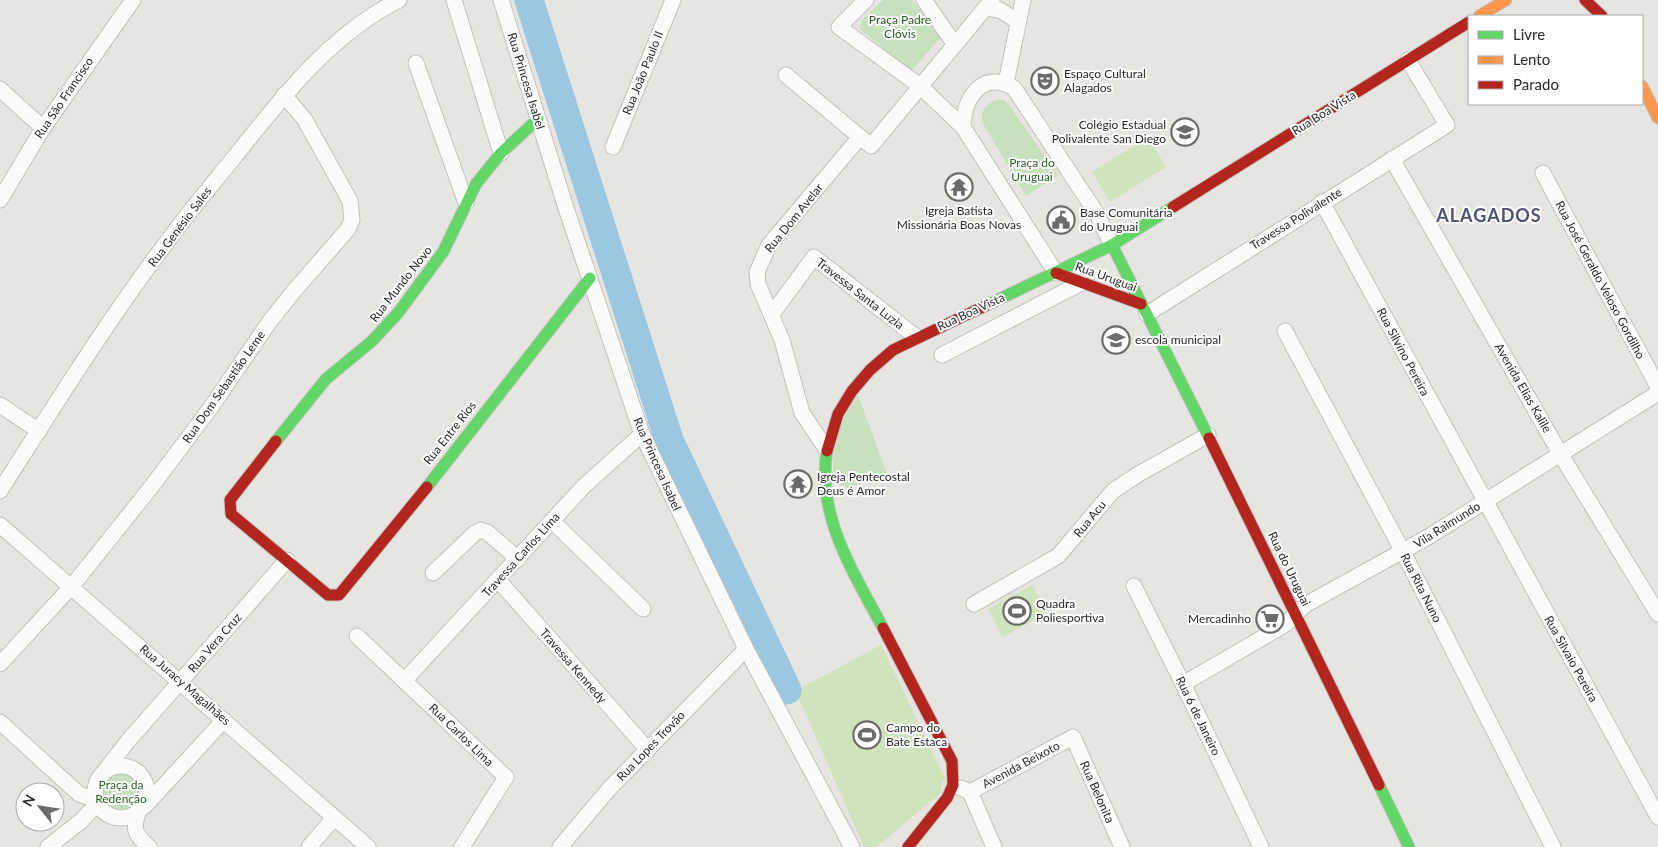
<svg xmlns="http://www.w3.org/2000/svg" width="1658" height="847" font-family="Lato,sans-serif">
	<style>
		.green { fill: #c7e0bd }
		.pitch { fill: #cfe3bc }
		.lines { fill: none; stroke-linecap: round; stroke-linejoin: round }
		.river { stroke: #9cc7e1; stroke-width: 29 }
		.street-casing { stroke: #c2c1c0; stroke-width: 17 }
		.fast-casing { stroke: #c2c1c0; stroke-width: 13 }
		.slow-casing { stroke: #c2c1c0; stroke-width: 13 }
		.jam-casing { stroke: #c2c1c0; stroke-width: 13 }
		.street { stroke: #fbfbfa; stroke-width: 15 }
		.fast { stroke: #63d668; stroke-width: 11 }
		.slow { stroke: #ff974d; stroke-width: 11 }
		.jam { stroke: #b3261e; stroke-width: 11 }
		.labels { text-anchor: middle; stroke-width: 4; stroke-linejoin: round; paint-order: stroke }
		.park-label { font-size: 12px; fill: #275f22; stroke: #fff }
		.street-label { font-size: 12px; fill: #2a2a2a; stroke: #fff }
		.poi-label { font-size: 12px; fill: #2a2a2a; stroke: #fff; text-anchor: start }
		.district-label { font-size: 18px; font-weight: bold; letter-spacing: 1px; fill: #4f5176; stroke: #fff }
	</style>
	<rect width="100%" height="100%" fill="#e7e5e1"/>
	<g class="green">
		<path d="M883,0H912L941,37L911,71L860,29L862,20Z"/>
		<path d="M996,100H1004L1009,105L1058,175L1026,196L982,122C980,111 986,104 996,100Z"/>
		<path d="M858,395L887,474L848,488L832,481L836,432Z"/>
		<circle cx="121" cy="792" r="19"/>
	</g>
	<g class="pitch">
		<path d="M1148,137L1166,167L1110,202L1092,172Z"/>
		<path d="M1032,585L1047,613L1003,637L988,609Z"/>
		<path d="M881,645L946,780L942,782L941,793L876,847H864L797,694L800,692L799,689Z"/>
	</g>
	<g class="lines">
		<path class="river" d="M529,0L669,440L787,690"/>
		<g class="street-casing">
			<g id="street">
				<path d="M454,0L501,153"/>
				<path d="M501,0L566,208L642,434L746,649L852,847"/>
				<path d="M866,0L839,27L920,86L963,127L1056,273"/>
				<path d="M924,0L955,45"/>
				<path d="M986,8L1000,10L1017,21"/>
				<path d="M416,63L466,203"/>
				<path d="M786,75L860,137"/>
				<path d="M1006,83L1023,0"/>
				<path d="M0,89L43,128"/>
				<path d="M963,127C964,98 982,69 1014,88L1097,214L1112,245"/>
				<path d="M613,147L673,0"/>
				<path d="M1392,159L1561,455L1658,614"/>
				<path d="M1543,173L1658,387"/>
				<path d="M0,200L43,128L133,0"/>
				<path d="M1322,202L1658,817"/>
				<path d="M772,314L814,257L916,337"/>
				<path d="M1147,314L1447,125L1408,60"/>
				<path d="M1285,331L1403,552L1553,847"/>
				<path d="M942,355L1081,283"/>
				<path d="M0,405L39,431"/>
				<path d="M825,447L802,413L782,340L758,284L757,272L769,245L860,137L871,146L992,0"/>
				<path d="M0,491C55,405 110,316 173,234C191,209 212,185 232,160C281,99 328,36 399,0"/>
				<path d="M552,521L643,609"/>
				<path d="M0,525L368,847"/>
				<path d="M433,573L475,533L481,530L487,532L518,559"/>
				<path d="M499,581L648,750"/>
				<path d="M1134,586L1183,684L1261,847"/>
				<path d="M974,604L1058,556L1113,491L1137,475L1208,435"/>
				<path d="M357,636L506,777L462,847"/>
				<path d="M0,664L72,586L152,486L209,410L270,321L294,291L348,229L352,220L350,201L305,120L284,95"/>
				<path d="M404,681L584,486L642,434"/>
				<path d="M1183,684L1286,624L1305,605L1428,537L1658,393"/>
				<path d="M0,722L79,794L96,800"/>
				<circle cx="121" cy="792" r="26"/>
				<path d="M104,772L128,741L287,560"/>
				<path d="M961,788L970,792L994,847"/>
				<path d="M970,792L1073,737L1122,847"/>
				<path d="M145,806L224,720"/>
				<path d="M138,813C132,831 136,835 149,847"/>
				<path d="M48,847L81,821L97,804"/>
				<path d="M309,847L334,818"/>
				<path d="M560,847L609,789L746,649"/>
			</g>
		</g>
		<g class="fast-casing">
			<g id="fast">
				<path d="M1112,245L1209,438"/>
				<path d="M987,305L1112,245L1173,207"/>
				<path d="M276,441L326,379L372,341L398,313L443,252L476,184L501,153L538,119"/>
				<path d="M827,451C816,516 854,573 883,628"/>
				<path d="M427,487L590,278"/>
				<path d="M1379,785L1409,847"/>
			</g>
		</g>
		<g class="slow-casing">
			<g id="slow">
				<path d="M1479,16L1506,0"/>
				<path d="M1642,86L1658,118"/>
			</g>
		</g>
		<g class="jam-casing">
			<g id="jam">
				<path d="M1585,0L1602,16"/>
				<path d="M1173,207L1469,22"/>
				<path d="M1056,273L1141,304"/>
				<path d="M1209,438L1379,785"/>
				<path d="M276,441L230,500L231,514L328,595H339L427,487"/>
				<path d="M827,451L838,414L852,391L870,370L893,350L987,305"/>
				<path d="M883,628L952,761L953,785L947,798L908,847"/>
			</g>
		</g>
		<use href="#street" class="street"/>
		<use href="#fast" class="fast"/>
		<use href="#slow" class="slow"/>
		<use href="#jam" class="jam"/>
	</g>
	<defs>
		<g id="theatre-ring" transform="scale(1.4375)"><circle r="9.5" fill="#fff" stroke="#6c6b6a" stroke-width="1.5"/><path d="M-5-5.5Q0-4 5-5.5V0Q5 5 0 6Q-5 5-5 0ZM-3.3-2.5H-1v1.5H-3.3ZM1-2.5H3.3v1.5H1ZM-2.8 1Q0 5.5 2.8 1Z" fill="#6c6b6a"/></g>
		<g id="school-ring" transform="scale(1.4375)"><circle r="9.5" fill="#fff" stroke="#6c6b6a" stroke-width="1.5"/><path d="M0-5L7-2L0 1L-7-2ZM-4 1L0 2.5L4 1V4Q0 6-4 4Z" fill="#6c6b6a"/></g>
		<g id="temple-ring" transform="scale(1.4375)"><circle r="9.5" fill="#fff" stroke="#6c6b6a" stroke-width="1.5"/><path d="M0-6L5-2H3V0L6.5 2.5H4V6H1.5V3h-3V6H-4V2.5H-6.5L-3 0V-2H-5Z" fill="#6c6b6a"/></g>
		<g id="civic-ring" transform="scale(1.4375)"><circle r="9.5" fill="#fff" stroke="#6c6b6a" stroke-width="1.5"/><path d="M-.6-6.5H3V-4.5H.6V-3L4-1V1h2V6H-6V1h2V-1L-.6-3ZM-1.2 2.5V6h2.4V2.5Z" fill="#6c6b6a"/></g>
		<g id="stadium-ring" transform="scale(1.4375)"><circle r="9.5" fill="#fff" stroke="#6c6b6a" stroke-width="1.5"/><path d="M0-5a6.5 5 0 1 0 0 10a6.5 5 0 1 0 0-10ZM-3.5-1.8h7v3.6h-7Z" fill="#6c6b6a"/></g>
		<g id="supermarket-ring" transform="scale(1.4375)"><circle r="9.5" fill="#fff" stroke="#6c6b6a" stroke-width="1.5"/><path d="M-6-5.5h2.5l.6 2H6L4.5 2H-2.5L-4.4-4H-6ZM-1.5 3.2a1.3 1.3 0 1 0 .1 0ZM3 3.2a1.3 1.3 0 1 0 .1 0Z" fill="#6c6b6a"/></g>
	</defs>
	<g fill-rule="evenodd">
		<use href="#theatre-ring" x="1045" y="81"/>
		<use href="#school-ring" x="1185" y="132"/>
		<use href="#temple-ring" x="959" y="187"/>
		<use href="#civic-ring" x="1061" y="220"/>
		<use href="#school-ring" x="1116" y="340"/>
		<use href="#temple-ring" x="798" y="484"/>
		<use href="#stadium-ring" x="1017" y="611"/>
		<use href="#supermarket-ring" x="1270" y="619"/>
		<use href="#stadium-ring" x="867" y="735"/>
	</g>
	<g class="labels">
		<g class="park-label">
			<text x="900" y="24">Praça Padre<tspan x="900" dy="14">Clóvis</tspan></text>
			<text x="1032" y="167">Praça do<tspan x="1032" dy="14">Uruguai</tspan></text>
			<text x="121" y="789">Praça da<tspan x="121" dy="14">Redenção</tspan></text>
		</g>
		<g class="street-label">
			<text transform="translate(643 73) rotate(-68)" y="4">Rua João Paulo II</text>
			<text transform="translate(526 81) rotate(73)" y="4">Rua Princesa Isabel</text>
			<text transform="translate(64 98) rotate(-56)" y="4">Rua São Francisco</text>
			<text transform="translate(1324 113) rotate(-32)" y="4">Rua Boa Vista</text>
			<text transform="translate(794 218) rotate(-51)" y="4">Rua Dom Avelar</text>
			<text transform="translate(1296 219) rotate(-32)" y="4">Travessa Polivalente</text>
			<text transform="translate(180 227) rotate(-53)" y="4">Rua Genésio Sales</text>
			<text transform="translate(1106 277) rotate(20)" y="4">Rua Uruguai</text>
			<text transform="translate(1600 280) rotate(62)" y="4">Rua José Geraldo Veloso Gordilho</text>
			<text transform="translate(401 284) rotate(-52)" y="4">Rua Mundo Novo</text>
			<text transform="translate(860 294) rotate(38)" y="4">Travessa Santa Luzia</text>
			<text transform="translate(971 312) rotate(-25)" y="4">Rua Boa Vista</text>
			<text transform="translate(1403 352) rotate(62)" y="4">Rua Silvino Pereira</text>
			<text transform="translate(224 387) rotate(-55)" y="4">Rua Dom Sebastião Leme</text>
			<text transform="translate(1523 388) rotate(60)" y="4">Avenida Elias Kalile</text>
			<text transform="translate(450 433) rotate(-52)" y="4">Rua Entre Rios</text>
			<text transform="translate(657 464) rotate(66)" y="4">Rua Princesa Isabel</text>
			<text transform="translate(1090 519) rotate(-51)" y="4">Rua Acu</text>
			<text transform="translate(1447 525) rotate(-32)" y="4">Vila Raimundo</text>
			<text transform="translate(521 555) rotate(-48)" y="4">Travessa Carlos Lima</text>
			<text transform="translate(1289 569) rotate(64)" y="4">Rua do Uruguai</text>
			<text transform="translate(1421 588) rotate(63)" y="4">Rua Rita Nuno</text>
			<text transform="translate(215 643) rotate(-49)" y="4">Rua Vera Cruz</text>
			<text transform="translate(1571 659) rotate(61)" y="4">Rua Silvaio Pereira</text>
			<text transform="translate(573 666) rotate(49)" y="4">Travessa Kennedy</text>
			<text transform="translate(185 685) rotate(41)" y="4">Rua Juracy Magalhães</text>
			<text transform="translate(1198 716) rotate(64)" y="4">Rua 6 de Janeiro</text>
			<text transform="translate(461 735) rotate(44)" y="4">Rua Carlos Lima</text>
			<text transform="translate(651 746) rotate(-46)" y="4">Rua Lopes Trovão</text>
			<text transform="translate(1021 765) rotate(-28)" y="4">Avenida Beixoto</text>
			<text transform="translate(1097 792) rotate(66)" y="4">Rua Belonita</text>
		</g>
		<g class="poi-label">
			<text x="1064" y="78">Espaço Cultural<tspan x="1064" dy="14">Alagados</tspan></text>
			<text x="1166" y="129" text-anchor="end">Colégio Estadual<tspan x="1166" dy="14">Polivalente San Diego</tspan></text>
			<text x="959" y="215" text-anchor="middle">Igreja Batista<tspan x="959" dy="14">Missionária Boas Novas</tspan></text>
			<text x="1080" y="217">Base Comunitária<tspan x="1080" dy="14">do Uruguai</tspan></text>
			<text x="1135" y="344">escola municipal</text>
			<text x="817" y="481">Igreja Pentecostal<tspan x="817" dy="14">Deus é Amor</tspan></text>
			<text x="1036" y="608">Quadra<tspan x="1036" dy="14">Poliesportiva</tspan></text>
			<text x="1251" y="623" text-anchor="end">Mercadinho</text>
			<text x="886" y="732">Campo do<tspan x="886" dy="14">Bate Estaca</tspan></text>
		</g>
		<g class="district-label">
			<text x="1489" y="222">ALAGADOS</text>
		</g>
	</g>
	<rect x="1468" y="15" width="175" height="90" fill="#ffffff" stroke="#aaaaaa"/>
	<rect x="1478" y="31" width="25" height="8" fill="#63d668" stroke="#aaaaaa"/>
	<text x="1513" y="40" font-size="15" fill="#2a2a2a">Livre</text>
	<rect x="1478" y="56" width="25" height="8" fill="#ff974d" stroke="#aaaaaa"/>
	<text x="1513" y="65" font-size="15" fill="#2a2a2a">Lento</text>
	<rect x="1478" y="81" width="25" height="8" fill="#b3261e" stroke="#aaaaaa"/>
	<text x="1513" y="90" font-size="15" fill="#2a2a2a">Parado</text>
	<g transform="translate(40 807) rotate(300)"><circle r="24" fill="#ffffff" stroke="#aaaaaa"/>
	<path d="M0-4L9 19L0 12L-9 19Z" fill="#6c6b6a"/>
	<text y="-8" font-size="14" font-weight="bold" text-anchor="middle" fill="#2a2a2a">N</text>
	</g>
</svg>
